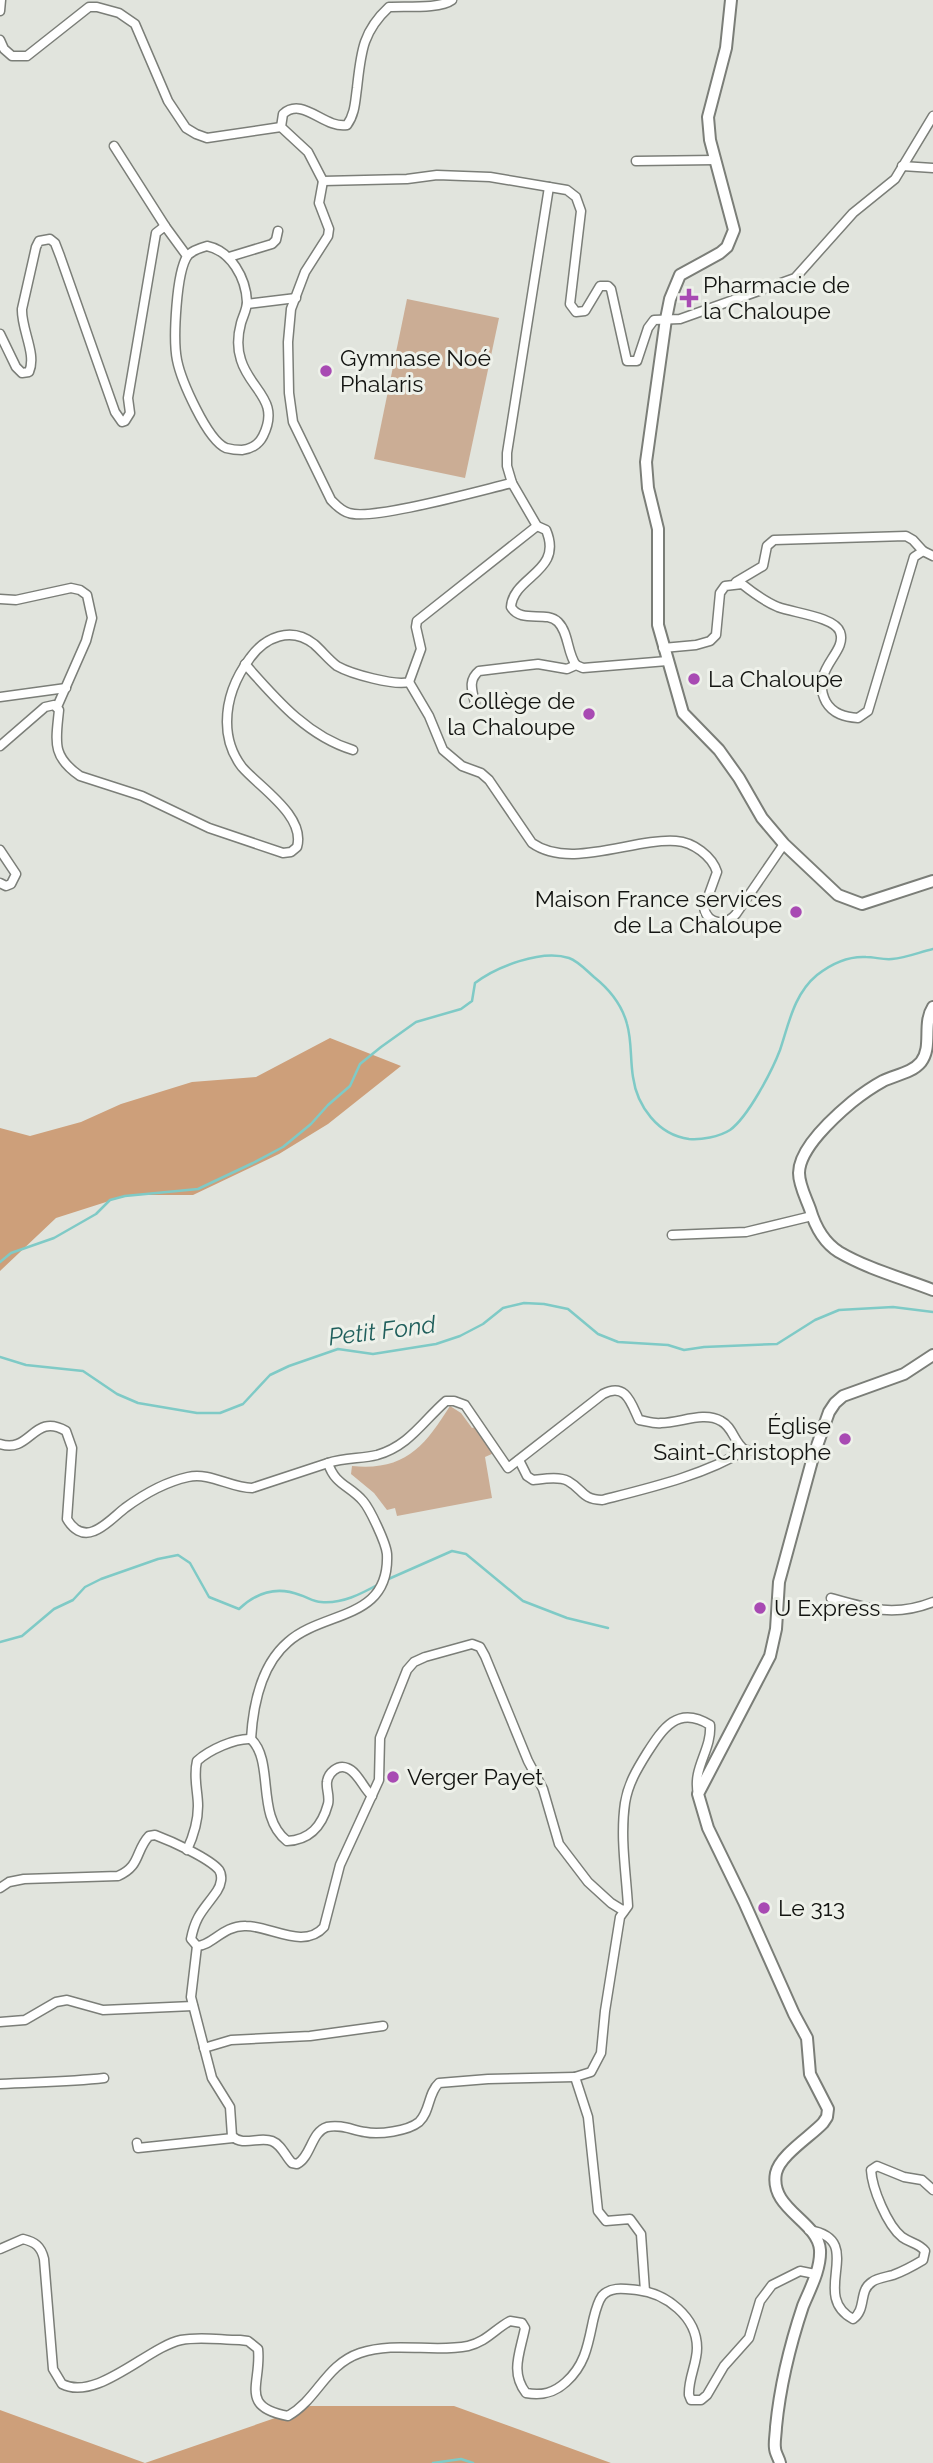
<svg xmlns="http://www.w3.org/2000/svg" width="933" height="2463" font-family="Raleway,sans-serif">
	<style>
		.green { fill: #cbad95 }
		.forest { fill: #cd9f7a }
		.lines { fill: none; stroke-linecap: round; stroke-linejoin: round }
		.stream { stroke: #7fcac6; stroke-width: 2.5 }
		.minor-casing { stroke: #7b7e78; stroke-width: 11 }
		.secondary-casing { stroke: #7b7e78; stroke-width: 14 }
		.minor { stroke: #fff; stroke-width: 8 }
		.secondary { stroke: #fff; stroke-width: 10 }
		.poi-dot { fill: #a84ab3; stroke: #eef1ea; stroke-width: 2.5 }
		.labels { text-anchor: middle; stroke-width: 6; stroke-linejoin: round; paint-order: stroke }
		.poi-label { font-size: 23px; fill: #131411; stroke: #eef1ea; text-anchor: start }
		.water-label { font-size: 24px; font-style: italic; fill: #205f5c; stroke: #eef1ea }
	</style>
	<rect width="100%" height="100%" fill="#e1e4dd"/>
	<g class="green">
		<path d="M407,299L499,318L465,478L374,459Z"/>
		<path d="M450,1406L461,1413L472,1428L475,1427L494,1453L485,1457L492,1498L397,1516L395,1508L387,1510L374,1493L351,1474L352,1466C405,1471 424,1447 450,1406Z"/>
	</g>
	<g class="forest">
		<path d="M330,1038L401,1066L328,1124L279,1154L193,1195H128L56,1218L0,1271V1128L30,1136L81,1122L121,1104L192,1082L256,1077Z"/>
		<path d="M310,2406H454L611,2463H0V2410L145,2463Z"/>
	</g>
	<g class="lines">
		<g class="stream">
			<path d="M0,1262L11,1253L54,1238L96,1214L110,1200L125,1196L198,1189L253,1163L283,1147L311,1124L328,1105L350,1086L360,1064L381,1047L416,1022L461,1009L472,1001L475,983C496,967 541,949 569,958C578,961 587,971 594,977C609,989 622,1005 627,1024C632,1041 630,1059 633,1077C637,1106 658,1135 689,1139C701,1140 719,1137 730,1130C748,1117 772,1071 780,1050C789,1023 794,994 817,975C831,964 848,956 866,957C875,957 883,960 892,959C906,958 920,952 933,949"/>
			<path d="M0,1357L26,1365L83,1371L117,1394L138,1403L197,1413H220L243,1404L270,1375L289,1366L338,1349L373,1354L436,1344L460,1336L483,1324L503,1308L524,1303L544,1304L568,1309L598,1334L618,1342L668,1345L684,1350L704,1347L777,1344L815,1320L839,1310L893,1307L933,1312"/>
			<path d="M384,1581L452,1551L466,1554L523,1601L567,1618L608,1628"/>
			<path d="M0,1642L22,1636L54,1609L73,1600L85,1587L101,1579L158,1559L178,1555L190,1563L209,1597L239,1609C257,1592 277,1586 300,1595C307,1597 314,1602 321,1602C342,1604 361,1594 379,1584"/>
			<path d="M433,2463L461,2459L473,2463"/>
		</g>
		<g class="minor-casing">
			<g id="minor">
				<path d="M0,11L1,0"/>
				<path d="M0,40L4,49L12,56H27L89,7H97L119,13L135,24L168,101L186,128L196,134L207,138L281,127"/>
				<path d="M114,146L165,226"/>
				<path d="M636,161L716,160"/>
				<path d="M902,166L933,168"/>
				<path d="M323,181L407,179L437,175L490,177L567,190L576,197L581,211L570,304L576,312L585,311L600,286H608L611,289L627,361H637L648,328L654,320L680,319L795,278L853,213L895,179L933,116"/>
				<path d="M323,181L319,203L329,229L328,236L305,272L291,309L288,342L289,393L293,422L331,500C336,505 341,511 349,513C372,521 482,490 512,483"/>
				<path d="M323,181L308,152L281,127L283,114C303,96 324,129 347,125C355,114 355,102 357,88C361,53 362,32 389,7C405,6 440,9 452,0"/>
				<path d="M549,187L507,453V466L512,483L537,526L546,530C564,572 513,576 511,607C521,624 546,610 558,622C569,633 567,653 576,665"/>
				<path d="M207,246C231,251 246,278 247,302C247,309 243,316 241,323C238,334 237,348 241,360C250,390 281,400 263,436C259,444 251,449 242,450C237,450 230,449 226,448C207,440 181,380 177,360C173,340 176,271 188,255C193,250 200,248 207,246Z"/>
				<path d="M229,257L272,244L276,240L278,231"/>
				<path d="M247,304L296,298"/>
				<path d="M0,334L16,367L22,373L29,372C37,354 21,329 22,309L36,247L39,241L50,239L55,243L60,256L115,412L122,422L125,421L130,413L128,398L156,233L165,226L187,256"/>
				<path d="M736,582L763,566L767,546L774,540L906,536L913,540L923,551"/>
				<path d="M0,599L16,600L71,588L80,590L87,595L92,618L86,641L57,707"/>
				<path d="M663,648L696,645L710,641L716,635L720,593L725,586L742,584C752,592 766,602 778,607C794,613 835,617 840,632C848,653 809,669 826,702C833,714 845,717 858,718L868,711L914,557L923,551L933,556"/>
				<path d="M245,664C276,699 307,736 353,750"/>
				<path d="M409,682L429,716L443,750L462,766L481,773L489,780L532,843C570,870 633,838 676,841C693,842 712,856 717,872L704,908C708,925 726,926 736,914L784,844"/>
				<path d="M0,697L66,688"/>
				<path d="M475,703C472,690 468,680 479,671L538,664L567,669L576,665L583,668L667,661"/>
				<path d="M0,746L45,707L54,705L59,710C56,741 51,756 80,776L142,796L209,828L283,853L291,852L297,847C306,816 259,787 242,767C232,754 227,738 227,722C227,698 235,678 250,658C265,637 291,626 314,644C322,651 329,660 337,666C351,674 395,686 409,682L421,649L416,627L417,621L537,526"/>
				<path d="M0,850L16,874L11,884L6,886L0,883"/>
				<path d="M672,1235L746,1232L812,1216"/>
				<path d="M0,1444C31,1454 33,1412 66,1431L72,1448L67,1519C73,1529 82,1536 94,1531C105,1527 116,1515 125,1508C144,1494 165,1482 188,1477C210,1472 231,1488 252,1488L328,1463"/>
				<path d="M519,1460L527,1476L533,1480C543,1479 559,1476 568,1481C584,1490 581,1499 602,1500C649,1488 705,1475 745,1450"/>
				<path d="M831,1598C869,1609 895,1617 933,1602"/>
				<path d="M251,1739C253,1706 261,1665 288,1642C324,1610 390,1621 387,1554C386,1543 370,1509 363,1501C349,1485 335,1485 328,1463C345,1457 361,1459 377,1455C409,1446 423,1421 446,1401H454L465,1405L508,1468L603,1394C626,1382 631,1403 639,1420C646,1421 654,1424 661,1423C680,1423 704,1411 721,1421C733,1427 734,1443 745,1450L813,1457"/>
				<path d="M251,1739C275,1762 255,1816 287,1841C310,1840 322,1826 328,1804C330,1796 326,1789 327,1782C328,1773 338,1764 347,1768C358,1772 363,1788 372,1796"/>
				<path d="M187,1850C193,1837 198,1821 198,1806C198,1791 193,1777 197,1761C209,1750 235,1738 251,1739"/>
				<path d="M0,1888L9,1882L24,1879L118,1876C141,1866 135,1851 149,1836L155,1835C171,1841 209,1858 219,1870C223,1876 221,1885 217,1891C204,1910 196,1914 191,1939L197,1946"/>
				<path d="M197,1946C212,1946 223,1925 246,1926C271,1926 304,1950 324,1927L340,1865L379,1780L380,1738L407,1670L414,1662L425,1657L472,1644L480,1647L485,1656L528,1761L543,1789L559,1844L588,1882L611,1903L624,1911"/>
				<path d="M197,1946L191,1997L212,2078L230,2107L232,2136C243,2147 259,2136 272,2141C282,2145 285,2156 292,2163L297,2164C311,2157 311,2132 327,2127C341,2124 352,2130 365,2132C379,2135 408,2131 419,2122C430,2112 428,2093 439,2083L488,2079L575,2077"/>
				<path d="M0,2022L25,2020L56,2002L67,2000L103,2010L193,2006"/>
				<path d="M204,2048L231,2040L310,2036L383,2026"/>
				<path d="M0,2084C35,2082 69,2082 104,2078"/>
				<path d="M137,2143L138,2148L233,2138"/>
				<path d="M809,2230C868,2240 808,2295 853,2319C867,2309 858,2291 872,2282C877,2278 886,2277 893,2275C904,2271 913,2266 923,2260L925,2251C919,2243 910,2243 902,2237C887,2225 872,2188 871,2170L877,2166L904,2177L922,2180L933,2190"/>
				<path d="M0,2249L23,2239C35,2242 41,2246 44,2259L53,2369L62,2384C97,2402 148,2347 181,2340C200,2336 221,2340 240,2340L248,2341L258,2349C262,2383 238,2407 288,2416C318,2399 325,2365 360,2353C396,2341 433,2353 468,2346C486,2342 495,2329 510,2321L522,2323L525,2328C520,2353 510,2372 526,2393C542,2396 554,2393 566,2382C585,2365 588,2345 593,2321C595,2313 597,2303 602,2296C611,2286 625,2289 637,2290C666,2293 697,2317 697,2348C697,2364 688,2379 689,2395L691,2400H701L707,2395L724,2366L749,2338L760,2301L772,2285L800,2271L815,2274"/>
				<path d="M645,2291L641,2234L630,2219L606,2221L598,2211L588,2117L575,2077L591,2072L601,2053L605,2011L620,1917L628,1906C626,1872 620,1837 625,1803C628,1784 637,1769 647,1753C663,1728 678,1705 710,1725C712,1750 692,1768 698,1794"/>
			</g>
		</g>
		<g class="secondary-casing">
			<g id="secondary">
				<path d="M731,0L726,48L708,117L710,140L734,230L727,247L720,253L680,275L670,299L666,319L646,462L648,488L658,529V625L683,713L719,750L739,778L762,818L784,844L838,895L862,904L933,881"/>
				<path d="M933,1007C922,1024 933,1046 921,1062C912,1073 895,1075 883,1081C872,1087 862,1094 852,1102C834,1117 799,1149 799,1173C799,1185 806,1198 810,1209C815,1226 823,1242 839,1252C868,1269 902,1278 933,1290"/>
				<path d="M780,2463C779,2458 775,2453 775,2448C774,2442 776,2433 776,2427C780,2386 790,2345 803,2306C810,2289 821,2269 820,2250C818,2221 769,2209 776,2173C780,2155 811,2136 823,2123L827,2117L828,2109L810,2074L807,2038L794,2014L744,1902L708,1828L698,1794L770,1656L776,1629L779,1582L813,1457L829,1412L835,1403L843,1396L904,1374L933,1355"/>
			</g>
		</g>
		<use href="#minor" class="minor"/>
		<use href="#secondary" class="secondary"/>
	</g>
	<g class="poi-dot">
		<path d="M685.5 287.5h7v7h7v7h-7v7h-7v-7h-7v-7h7z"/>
		<circle cx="326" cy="371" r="7"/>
		<circle cx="694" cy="679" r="7"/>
		<circle cx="589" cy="714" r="7"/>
		<circle cx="796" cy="912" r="7"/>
		<circle cx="845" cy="1439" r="7"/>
		<circle cx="760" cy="1608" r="7"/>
		<circle cx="393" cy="1777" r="7"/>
		<circle cx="764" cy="1908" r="7"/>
	</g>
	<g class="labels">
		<g class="poi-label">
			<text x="703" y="293">Pharmacie de<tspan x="703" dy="26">la Chaloupe</tspan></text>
			<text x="340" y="366">Gymnase Noé<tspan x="340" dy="26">Phalaris</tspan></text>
			<text x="708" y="687">La Chaloupe</text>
			<text x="575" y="709" text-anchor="end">Collège de<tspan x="575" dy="26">la Chaloupe</tspan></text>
			<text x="782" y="907" text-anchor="end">Maison France services<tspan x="782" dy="26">de La Chaloupe</tspan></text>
			<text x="831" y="1434" text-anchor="end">Église<tspan x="831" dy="26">Saint-Christophe</tspan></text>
			<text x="774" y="1616">U Express</text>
			<text x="407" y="1785">Verger Payet</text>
			<text x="778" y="1916">Le 313</text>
		</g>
		<g class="water-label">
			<text transform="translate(382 1331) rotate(-7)" y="8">Petit Fond</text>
		</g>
	</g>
</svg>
